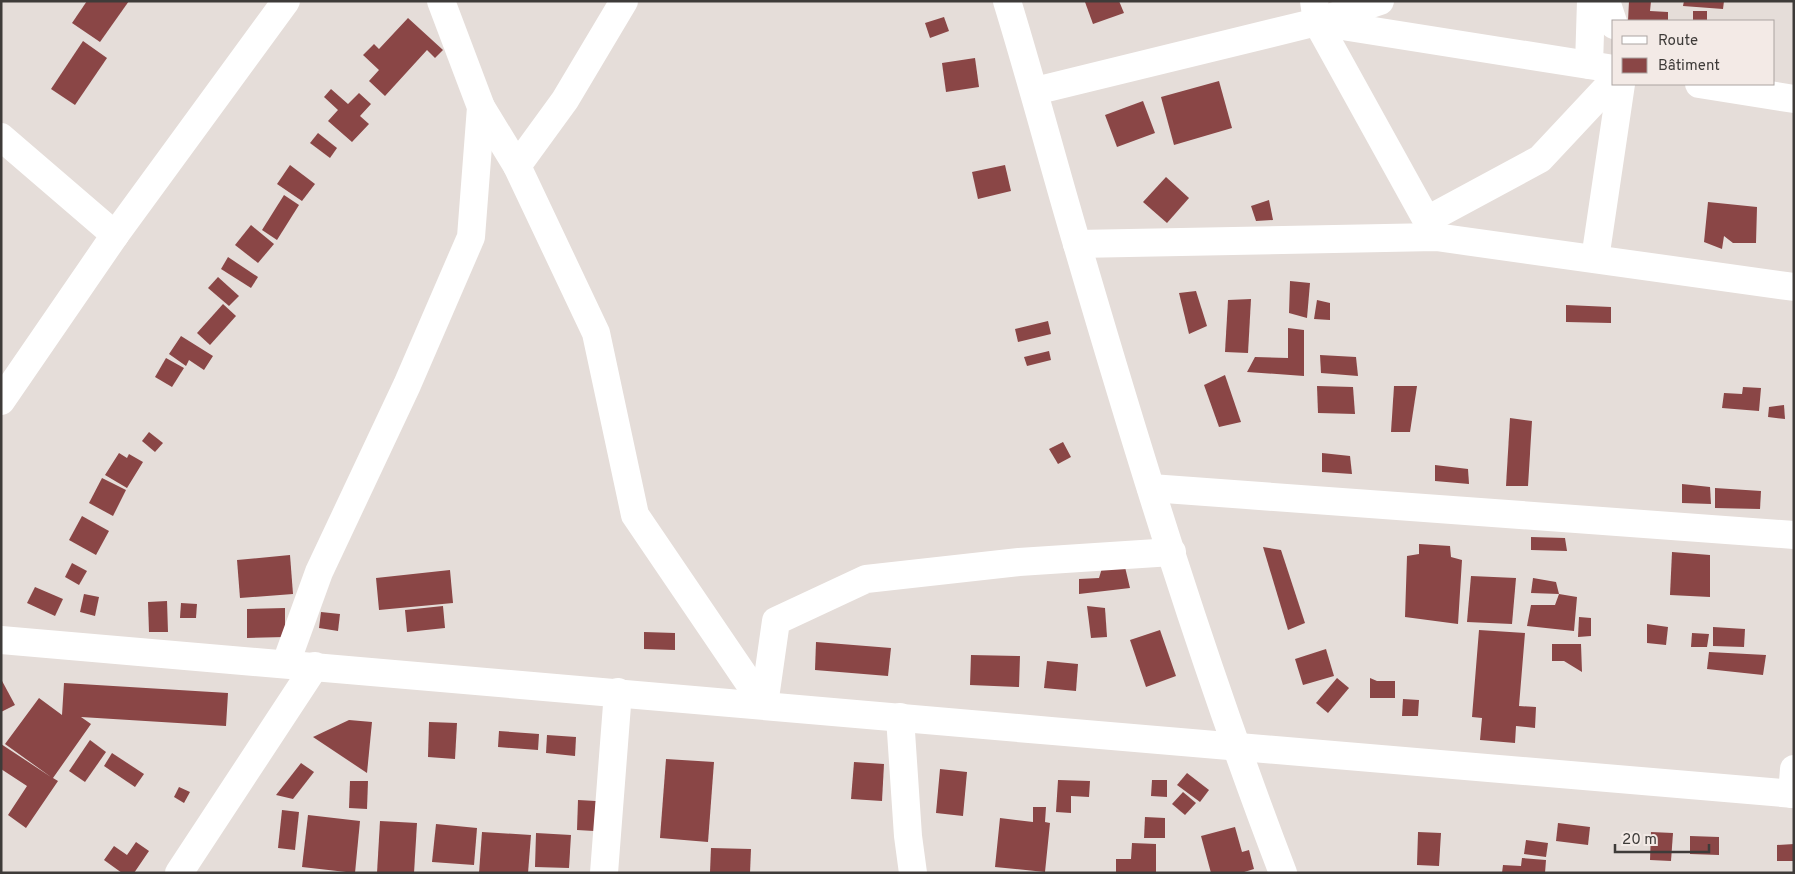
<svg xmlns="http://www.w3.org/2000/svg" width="1795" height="874" font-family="Overpass,sans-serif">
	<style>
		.building { fill: #8a4646 }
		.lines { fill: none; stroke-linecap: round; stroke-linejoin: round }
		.minor { stroke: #fff; stroke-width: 28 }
		.tertiary { stroke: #fff; stroke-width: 28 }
	</style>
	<rect width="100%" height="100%" fill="#e5ddd9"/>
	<g class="building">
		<path d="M87,1H129L100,42L72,23Z"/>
		<path d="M1119,1L1124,13L1093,24L1085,2Z"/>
		<path d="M1629,1H1651L1650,11L1668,12V21H1628Z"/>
		<path d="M1684,1H1724L1723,9L1683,6Z"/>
		<rect x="1693" y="11" width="14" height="10"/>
		<path d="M944,17L949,31L930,38L925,23Z"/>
		<path d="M408,18L443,50L435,58L427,50L385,96L369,81L379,70L363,55L374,44L379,49Z"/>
		<path d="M83,41L107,58L75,105L51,89Z"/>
		<path d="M975,58L979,87L946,92L942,63Z"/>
		<path d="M1219,81L1232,128L1174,145L1161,97Z"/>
		<path d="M331,89L348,104L359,93L371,104L360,116L369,124L352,142L328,121L338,110L324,97Z"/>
		<path d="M1143,101L1155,133L1117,147L1105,115Z"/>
		<path d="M318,133L337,148L330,158L310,143Z"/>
		<path d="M290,165L315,184L302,201L277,184Z"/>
		<path d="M1005,165L1011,191L978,199L972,172Z"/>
		<path d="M1166,177L1189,198L1167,223L1143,202Z"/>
		<path d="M284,195L299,205L277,240L262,230Z"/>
		<path d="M1269,200L1273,220L1256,221L1251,206Z"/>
		<path d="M1708,202L1757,207L1756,243H1733L1724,236L1722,249L1704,242Z"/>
		<path d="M251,225L274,244L258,263L235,245Z"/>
		<path d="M228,257L258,277L251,288L221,269Z"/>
		<path d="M218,277L239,296L229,306L208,288Z"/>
		<path d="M1290,281L1310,283L1307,318L1289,313Z"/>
		<path d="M1196,291L1207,326L1189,334L1179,293Z"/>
		<path d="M1251,299L1248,353L1225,352L1228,300Z"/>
		<path d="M1317,300L1330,303V320L1314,319Z"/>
		<path d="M223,304L236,316L210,345L197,333Z"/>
		<path d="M1566,305L1611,307V323L1566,322Z"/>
		<path d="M1048,321L1051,334L1018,342L1015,329Z"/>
		<path d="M1288,328L1304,330V376L1247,372L1255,357L1288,358Z"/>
		<path d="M181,336L213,356L204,370L189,360L186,366L169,354Z"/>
		<path d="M1049,351L1051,360L1027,366L1024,357Z"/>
		<path d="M1320,355L1356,357L1358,376L1321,373Z"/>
		<path d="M166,358L184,368L172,387L155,377Z"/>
		<path d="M1225,375L1241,422L1219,427L1204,385Z"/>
		<path d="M1317,386L1353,387L1355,414L1318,413Z"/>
		<path d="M1394,386H1417L1410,432H1391Z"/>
		<path d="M1743,387L1761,388L1759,411L1722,408L1724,393L1742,394Z"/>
		<path d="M1784,405L1785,419L1768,417L1769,407Z"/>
		<path d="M1510,418L1532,421L1528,486H1506Z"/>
		<path d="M149,432L163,443L155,452L142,441Z"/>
		<path d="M1063,442L1071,457L1058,464L1049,449Z"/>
		<path d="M119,453L127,458L129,454L143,462L127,488L105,475Z"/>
		<path d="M1322,453L1350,456L1352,474L1322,472Z"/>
		<path d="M1435,465L1468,469L1469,484L1435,481Z"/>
		<path d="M102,478L126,490L113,516L89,503Z"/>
		<path d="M1682,484L1710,487L1711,504L1682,503Z"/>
		<path d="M1715,488L1761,491L1760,509L1715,508Z"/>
		<path d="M82,516L109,531L96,555L69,540Z"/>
		<path d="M1531,537L1565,538L1567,551L1531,550Z"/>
		<path d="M1419,544L1450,546L1451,557L1462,560L1458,624L1405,617L1407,556L1419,554Z"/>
		<path d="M1263,547L1281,550L1305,623L1288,630Z"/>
		<path d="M1672,552L1710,555V597L1670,595Z"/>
		<path d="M290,555L293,594L240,598L237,560Z"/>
		<path d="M72,563L87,571L79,585L65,577Z"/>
		<path d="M1125,567L1130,588L1079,594V579L1099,578L1102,568Z"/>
		<path d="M450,570L453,603L379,610L376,578Z"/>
		<path d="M1471,576L1516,578L1512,624L1467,622Z"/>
		<path d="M1533,578L1556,582L1559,594L1531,593Z"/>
		<path d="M35,587L63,599L55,616L27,603Z"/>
		<path d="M84,594L99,597L95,616L80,612Z"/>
		<path d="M1559,594L1577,597L1574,631L1527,626L1531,605H1555Z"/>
		<path d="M167,601L168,632H149L148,602Z"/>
		<path d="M181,603L197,604L196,618H180Z"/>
		<path d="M443,606L445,628L407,632L405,610Z"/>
		<path d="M1087,606L1105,608L1107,637L1091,638Z"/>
		<path d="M285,608V637L247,638V609Z"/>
		<path d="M321,612L340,614L338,631L319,628Z"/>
		<path d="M1579,617L1591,618V636L1578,637Z"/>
		<path d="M1647,624L1668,627L1666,645L1647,643Z"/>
		<path d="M1713,627L1745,629L1744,647L1713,646Z"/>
		<path d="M1160,630L1176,676L1146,687L1130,640Z"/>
		<path d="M1479,630L1525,633L1519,706L1536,707L1535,728L1516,726L1515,743L1480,740L1482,718L1472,717Z"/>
		<path d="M644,632L675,633V650L644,649Z"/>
		<path d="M1692,633L1709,634L1707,647H1691Z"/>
		<path d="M816,642L891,648L888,676L815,670Z"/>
		<path d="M1552,644H1581L1582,672L1564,661H1552Z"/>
		<path d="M1326,649L1334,676L1303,685L1295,659Z"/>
		<path d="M1709,652L1766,655L1763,675L1707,669Z"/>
		<path d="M971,655L1020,656L1019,687L970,685Z"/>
		<path d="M1047,661L1078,664L1076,691L1044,688Z"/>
		<path d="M1337,678L1349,688L1328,713L1316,703Z"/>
		<path d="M1370,678L1377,681H1395V698H1370Z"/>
		<path d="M1,679L15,705L1,712Z"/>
		<path d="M64,683L228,693L226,726L81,717L91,724L53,778L58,781L26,828L8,815L27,786L1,769V744L51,777L5,744L39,698L62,715Z"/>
		<path d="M1403,699L1419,700L1418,716H1402Z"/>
		<path d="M349,720L372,722L367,773L313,737Z"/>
		<path d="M429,722L457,723L455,759L428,757Z"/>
		<path d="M499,731L539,734L538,750L498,747Z"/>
		<path d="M547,735L576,737L575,756L546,753Z"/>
		<path d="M90,740L106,752L85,782L69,771Z"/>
		<path d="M112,753L144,774L135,787L104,766Z"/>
		<path d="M666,759L714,762L708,842L660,838Z"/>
		<path d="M854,762L884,764L882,801L851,799Z"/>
		<path d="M301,763L314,772L293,799L276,795Z"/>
		<path d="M940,769L967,772L963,816L936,813Z"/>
		<path d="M1187,773L1209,790L1200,802L1177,785Z"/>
		<path d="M1058,780L1090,781L1089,797L1071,796V813L1056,812Z"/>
		<path d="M1152,780H1167V797L1151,796Z"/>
		<path d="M350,781H368L367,809L349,808Z"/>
		<path d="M179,787L190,792L184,803L174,797Z"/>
		<path d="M1183,792L1196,803L1185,815L1172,804Z"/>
		<path d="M578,800L596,801L594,831L577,830Z"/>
		<path d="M1033,807H1046L1045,822L1050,823L1045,872L995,867L1000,818L1033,822Z"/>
		<path d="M282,810L299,812L295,850L278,848Z"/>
		<path d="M308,815L360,821L355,873L302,867Z"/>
		<path d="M1145,817L1165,818V838H1144Z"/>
		<path d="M380,821L417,823L414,873H377Z"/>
		<path d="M1558,823L1590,827L1588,845L1556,841Z"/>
		<path d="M436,824L477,828L474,865L432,862Z"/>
		<path d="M1235,827L1242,852L1249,850L1254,869L1241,873H1211L1201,836Z"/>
		<path d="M482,832L531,835L528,873H479Z"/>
		<path d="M1418,832L1441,833L1439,866L1417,865Z"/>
		<path d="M1651,832L1673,833L1671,861L1650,860Z"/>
		<path d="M536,833L571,835L569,868L535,867Z"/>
		<path d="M1690,836L1719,837V855L1690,854Z"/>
		<path d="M1526,840L1548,843L1546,857L1524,854Z"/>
		<path d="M136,842L149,851L134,873H122L104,860L114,846L127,855Z"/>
		<path d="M1132,843L1156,844V873H1116V859H1131Z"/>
		<path d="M1794,844V861H1777V845Z"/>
		<path d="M711,848L751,849L750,873L710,872Z"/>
		<path d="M1522,858L1546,860L1545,873H1502L1503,865L1521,866Z"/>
	</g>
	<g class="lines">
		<g class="minor">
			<path d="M1007,1C1032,82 1053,163 1077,244C1139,456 1204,667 1283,873"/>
			<path d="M1314,1L1317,22L1436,237"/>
			<path d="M1606,1L1614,25"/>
			<path d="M1320,21L1380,1"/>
			<path d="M1589,65L1591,1"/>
			<path d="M1699,84L1794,99"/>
			<path d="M1035,91L1317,22L1614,69"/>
			<path d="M481,107L517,166L596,333L635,515L764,705"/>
			<path d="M1,137L115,235"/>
			<path d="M517,166L565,100L624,1"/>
			<path d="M1427,220L1540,159L1614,80"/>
			<path d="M1077,244L1436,237L1794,287"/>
			<path d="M1595,259L1621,84"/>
			<path d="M1151,488L1794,535"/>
			<path d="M1,640C599,689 1196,746 1794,794"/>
			<path d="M286,663L319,572L407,385L471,237L481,107L441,1"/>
			<path d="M764,705L776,621L866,579L1019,562L1172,552"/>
			<path d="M900,717L908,836L913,873"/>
			<path d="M1792,794L1794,769"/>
			<path d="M179,873L315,666"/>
			<path d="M604,873L618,692"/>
		</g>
		<path class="tertiary" d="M1,401L115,235L286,1"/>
	</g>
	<rect width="1795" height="874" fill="none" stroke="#3e3b39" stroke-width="5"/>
	<rect x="1612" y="20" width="162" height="65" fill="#f3eae6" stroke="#aba4a1"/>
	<rect x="1622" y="36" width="25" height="8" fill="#ffffff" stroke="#aba4a1"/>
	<text x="1658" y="45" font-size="15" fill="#3e3b39">Route</text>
	<rect x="1622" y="58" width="25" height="15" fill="#8a4646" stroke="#aba4a1"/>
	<text x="1658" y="70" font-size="15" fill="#3e3b39">Bâtiment</text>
	<path d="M1615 844v8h94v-8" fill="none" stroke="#3e3b39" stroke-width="2.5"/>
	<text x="1622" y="844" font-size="15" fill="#3e3b39" stroke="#f3eae6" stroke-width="4" paint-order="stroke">20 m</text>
</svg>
